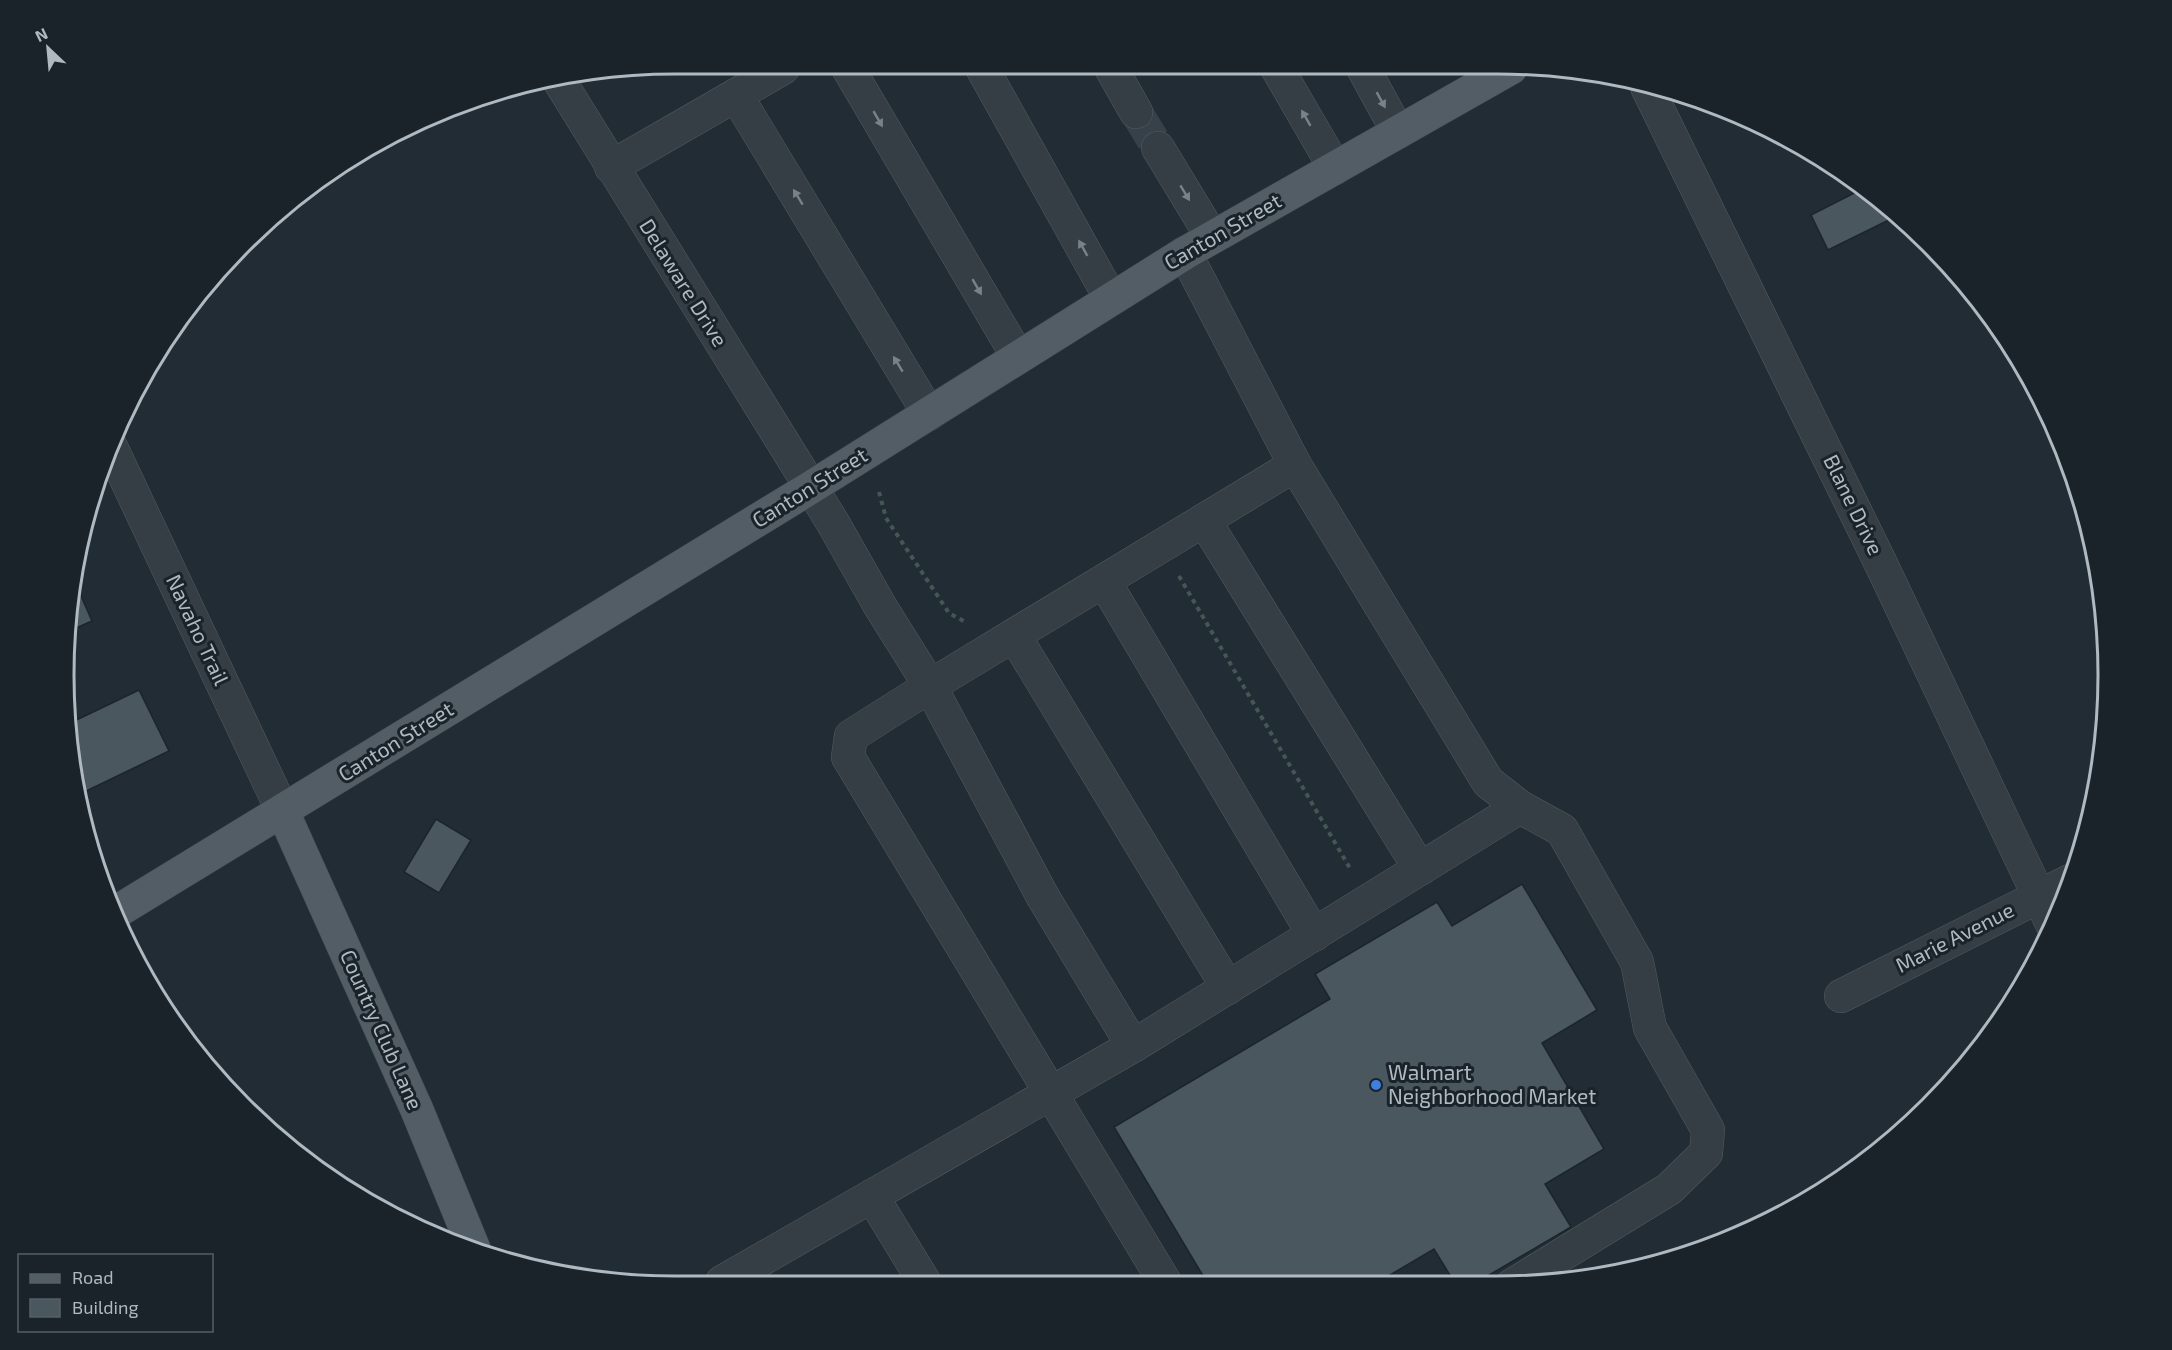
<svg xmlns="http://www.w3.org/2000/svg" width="2172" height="1350" font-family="'Exo 2',sans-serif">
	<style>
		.building { fill: #4a575f; stroke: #1c252b; stroke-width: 1.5 }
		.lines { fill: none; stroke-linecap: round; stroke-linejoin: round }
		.minor-tunnel { stroke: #364149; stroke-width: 33; stroke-dasharray: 33 16; stroke-linecap: butt }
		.minor-casing { stroke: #525c62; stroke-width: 34 }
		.major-casing { stroke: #3e474e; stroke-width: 34 }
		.path { stroke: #455755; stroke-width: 4; stroke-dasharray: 4.5 4.5; stroke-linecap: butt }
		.minor { stroke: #353e45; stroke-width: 33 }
		.major { stroke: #525d65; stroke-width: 33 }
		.oneway { fill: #788289 }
		.shop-dot { fill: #3f7fe0; stroke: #1a2329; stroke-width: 2 }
		.labels { text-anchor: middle; stroke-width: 6; stroke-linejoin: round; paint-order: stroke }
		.street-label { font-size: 21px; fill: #afb9c1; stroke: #1a2329 }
		.poi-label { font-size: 21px; fill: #afb9c1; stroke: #1a2329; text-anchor: start }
		.rim { fill: none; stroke: #afb9c1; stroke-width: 3 }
	</style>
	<rect width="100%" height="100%" fill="#212c34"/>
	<g class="building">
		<path d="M1866,187L1897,216L1828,250L1811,215Z"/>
		<path d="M73,578L92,621L67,632Z"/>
		<path d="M139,690L169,751L78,795L68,755L66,725Z"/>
		<path d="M436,819L471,840L439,893L404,872Z"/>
		<path d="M1522,884L1597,1010L1542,1043L1604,1149L1545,1184L1571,1227L1472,1285H1456L1434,1249L1373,1285L1208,1284L1114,1127L1330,999L1315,974L1437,902L1452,926Z"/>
	</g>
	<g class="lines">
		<path class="minor-tunnel" d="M1136,112L1158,148"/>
		<g class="minor-casing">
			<g id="minor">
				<path d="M848,68L1018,357"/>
				<path d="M982,68L1111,299"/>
				<path d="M1111,68L1136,112"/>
				<path d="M1277,68L1335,168"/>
				<path d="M1363,68L1398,132"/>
				<path d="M557,77L833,523L880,606L930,686L1043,897L1133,1046"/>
				<path d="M1647,87L1881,564L2053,926"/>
				<path d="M736,95L929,414"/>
				<path d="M1158,148L1212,237"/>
				<path d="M611,167L783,68"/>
				<path d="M1185,253L1295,465L1488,782L1520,807L1562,830L1637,962L1650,1028L1708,1130L1706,1153L1669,1189L1511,1286"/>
				<path d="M111,447L283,812"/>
				<path d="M1204,520L1420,869"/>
				<path d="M1104,581L1314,935"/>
				<path d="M1014,635L1228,988"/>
				<path d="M1841,996L2070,881"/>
				<path d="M872,1196L925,1283"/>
				<path d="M722,1282L1133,1046L1520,807"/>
				<path d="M1166,1284L848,757L851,736L930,686L1295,465"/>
			</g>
		</g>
		<g class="major-casing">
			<g id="major">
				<path d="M283,812L417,1110L474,1249"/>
				<path d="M113,914L810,488L1185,253L1511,68"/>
			</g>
		</g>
		<g class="path">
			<path d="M879,492L886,518L949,613L967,623"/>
			<path d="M1179,576L1351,870"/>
		</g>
		<use href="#minor" class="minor"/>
		<use href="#major" class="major"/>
	</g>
	<defs><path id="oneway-solid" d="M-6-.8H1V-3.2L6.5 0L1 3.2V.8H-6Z" transform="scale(1.5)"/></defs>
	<g class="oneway">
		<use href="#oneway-solid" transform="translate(1381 100) rotate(61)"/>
		<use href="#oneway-solid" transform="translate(1306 118) rotate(-120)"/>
		<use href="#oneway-solid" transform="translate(878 119) rotate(60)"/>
		<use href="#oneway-solid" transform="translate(1185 193) rotate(59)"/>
		<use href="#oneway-solid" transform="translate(798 197) rotate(-121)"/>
		<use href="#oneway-solid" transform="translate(1083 248) rotate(-119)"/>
		<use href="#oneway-solid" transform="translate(977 287) rotate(60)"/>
		<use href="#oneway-solid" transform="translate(898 364) rotate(-121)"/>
	</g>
	<circle class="shop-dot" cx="1376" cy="1085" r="6"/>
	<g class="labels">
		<g class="street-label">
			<text transform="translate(1223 232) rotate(-30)" y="7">Canton Street</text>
			<text transform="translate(683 283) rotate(58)" y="7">Delaware Drive</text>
			<text transform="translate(810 488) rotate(-32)" y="7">Canton Street</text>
			<text transform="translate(1853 505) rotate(64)" y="7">Blane Drive</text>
			<text transform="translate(197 630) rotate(65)" y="7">Navaho Trail</text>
			<text transform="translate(396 742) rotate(-32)" y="7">Canton Street</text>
			<text transform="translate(1955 938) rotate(-27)" y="7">Marie Avenue</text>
			<text transform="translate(381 1030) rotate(66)" y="7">Country Club Lane</text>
		</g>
		<g class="poi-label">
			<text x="1388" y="1080">Walmart<tspan x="1388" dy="24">Neighborhood Market</tspan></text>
		</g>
	</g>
	<path d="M0 0H2172V1350H0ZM675 74H1497A601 601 0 0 1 2098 675V675A601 601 0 0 1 1497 1276H675A601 601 0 0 1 74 675V675A601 601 0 0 1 675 74Z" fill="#1a2329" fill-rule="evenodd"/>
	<path class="rim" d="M675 74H1497A601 601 0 0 1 2098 675V675A601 601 0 0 1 1497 1276H675A601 601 0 0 1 74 675V675A601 601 0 0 1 675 74Z"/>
	<rect x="18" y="1254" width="195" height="78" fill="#1a2329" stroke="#565f66" stroke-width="1.5"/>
	<rect x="30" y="1274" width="30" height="9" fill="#525d65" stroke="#565f66" stroke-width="1.5"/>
	<text x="72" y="1284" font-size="18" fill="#afb9c1">Road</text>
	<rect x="30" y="1299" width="30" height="18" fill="#4a575f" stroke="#565f66" stroke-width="1.5"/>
	<text x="72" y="1314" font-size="18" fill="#afb9c1">Building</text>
	<g transform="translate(48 48) rotate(334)" stroke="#1a2329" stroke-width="4.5" paint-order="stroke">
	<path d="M0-4.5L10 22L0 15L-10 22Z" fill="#afb9c1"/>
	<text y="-9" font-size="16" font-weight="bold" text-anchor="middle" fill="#afb9c1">N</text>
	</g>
</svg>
